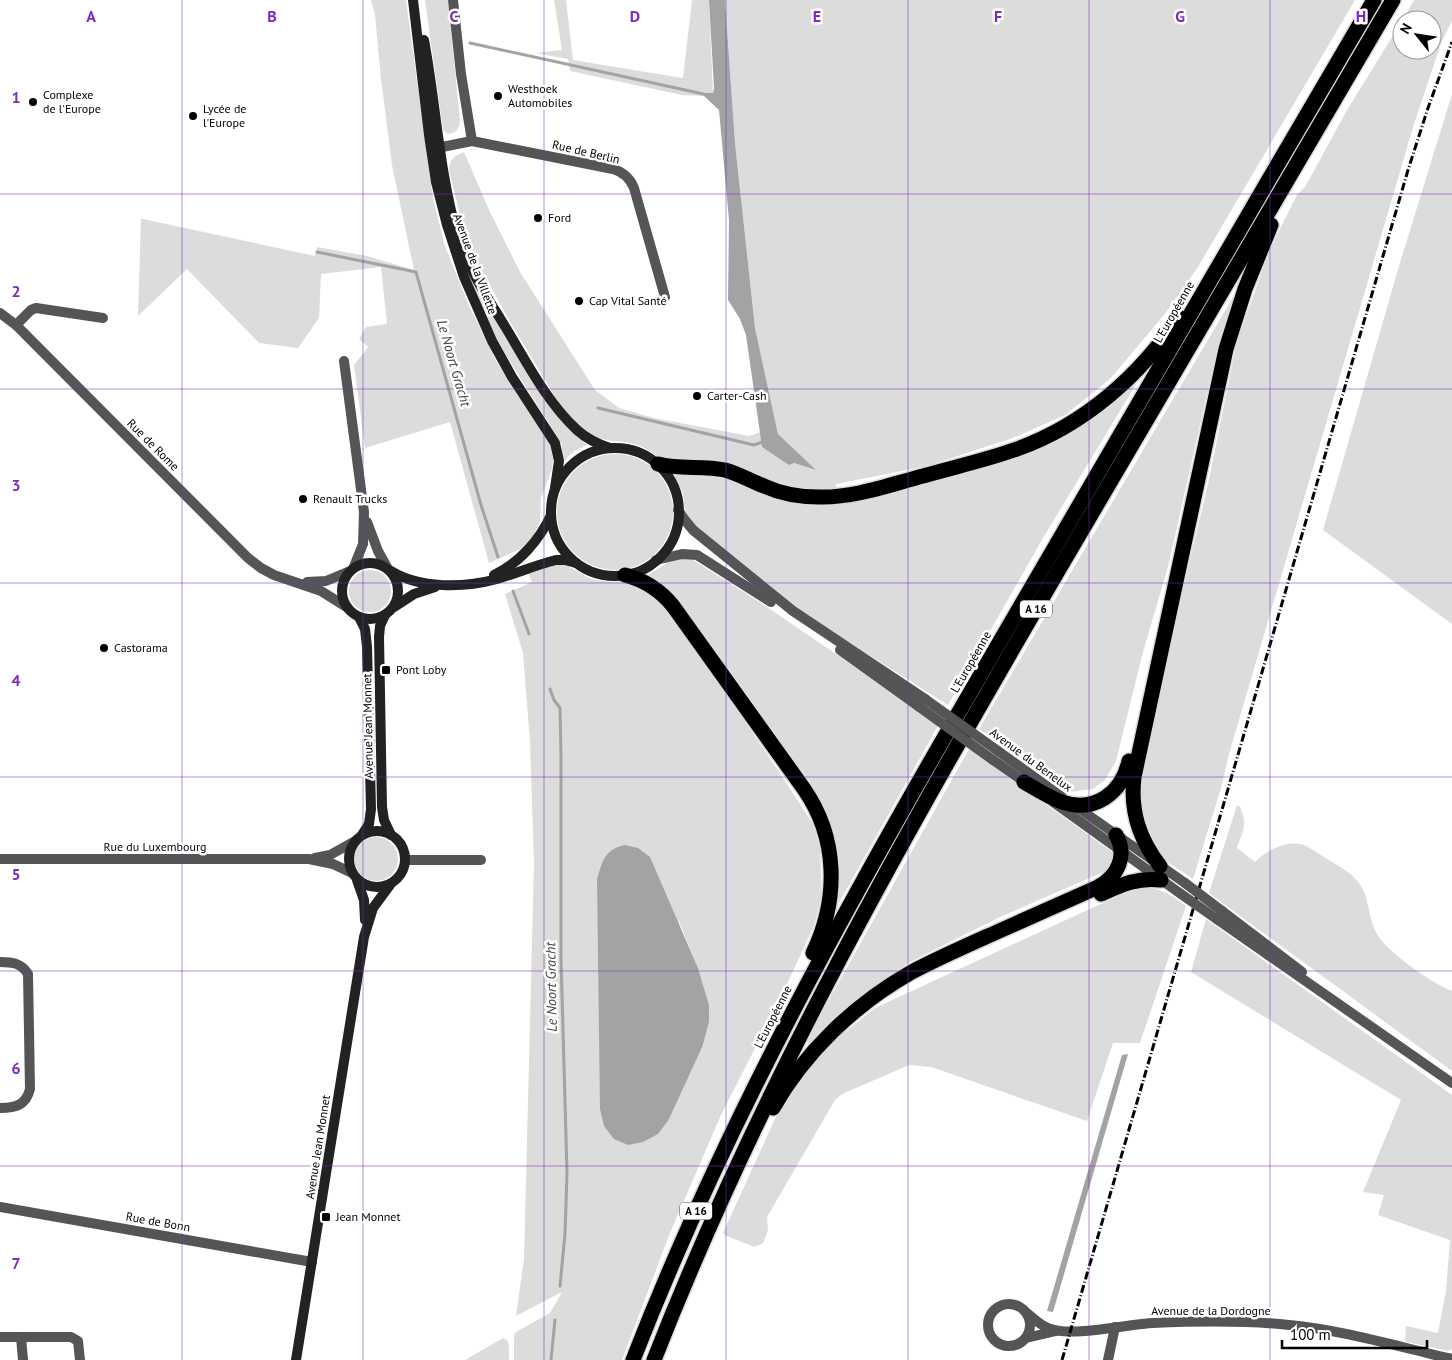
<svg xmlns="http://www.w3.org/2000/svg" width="1452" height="1360" font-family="'PT Sans',sans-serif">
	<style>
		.green { fill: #dcdcdc; fill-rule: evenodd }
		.water { fill: #a3a3a3 }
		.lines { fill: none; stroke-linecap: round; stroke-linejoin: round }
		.stream { stroke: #a3a3a3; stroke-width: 3 }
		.motorway-casing { stroke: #dbdbdb; stroke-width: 18 }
		.minor { stroke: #555; stroke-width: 10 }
		.tertiary { stroke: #555; stroke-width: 10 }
		.secondary { stroke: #222; stroke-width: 10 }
		.motorway { stroke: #000; stroke-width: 15 }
		.rail { stroke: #000; stroke-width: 3; stroke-dasharray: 8 2.5 1 2.5; stroke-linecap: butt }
		.tertiary-bridge { stroke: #555; stroke-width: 10 }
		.grid { fill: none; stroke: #7b2cbf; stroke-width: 1; stroke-opacity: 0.55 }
		.poi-dot { fill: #000; stroke: #fff; stroke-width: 2 }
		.labels { text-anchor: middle; stroke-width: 5; stroke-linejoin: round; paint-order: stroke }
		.shield { fill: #fff; stroke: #4c4c4c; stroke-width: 1 }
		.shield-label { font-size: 11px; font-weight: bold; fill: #000 }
		.poi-label { font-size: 12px; fill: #000; stroke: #fff; text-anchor: start }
		.street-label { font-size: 12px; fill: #000; stroke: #fff }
		.water-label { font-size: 14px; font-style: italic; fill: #444; stroke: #fff }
		.grid-label { font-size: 16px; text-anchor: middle; font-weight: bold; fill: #7b2cbf; stroke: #fff; stroke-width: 5; stroke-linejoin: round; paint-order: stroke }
	</style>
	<rect width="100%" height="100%" fill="#fff"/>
	<g class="green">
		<path d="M371,0H406L433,198L445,246L467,301L494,357L516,393L549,438L553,459L552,469L541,498L540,521L534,534L523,548L489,563L450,422L365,448L354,365L368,347L359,339L366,327L387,324L381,267L321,274L319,318L298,348L259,343L187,269L138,316L141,219H143L315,256L317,247L367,256L414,270L392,165L381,79L375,15Z"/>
		<path d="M425,0H448L460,121C459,130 456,132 448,134L443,130Z"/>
		<path d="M554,0H566L573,60L683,78L692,0H709L713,94L704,93V96L682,95L570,71L568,59L536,53L562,50Z"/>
		<path d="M725,0H1355L1198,267L1164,315L1110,379L1065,415L1013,438L927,466L836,484V489L814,490L789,487L664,460L641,446L626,442L612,441L597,438L577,425L557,400L513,327L468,246L449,171C449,159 454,156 464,152L490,212L520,272L595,390L619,408L654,418L749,436L761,432L762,447L794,463L814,469L778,434L755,328L735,143Z"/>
		<path d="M1414,0H1452V21L1442,41L1414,124L1229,754L1221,788L1193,879L1166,861L1153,846L1143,820L1139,790L1163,673L1208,484L1237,341L1271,247L1297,195L1305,187L1347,110L1402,21V50H1432V20H1403Z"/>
		<path d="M1452,94V624L1323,530L1399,266Z"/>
		<path d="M464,264L544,398L567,427L587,445L574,451L562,463V445C527,385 484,331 464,264Z"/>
		<path d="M1239,287L1213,367L1168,567L1143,652L1116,761L1105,780L1093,789L1068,792L979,729Z"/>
		<path d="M1133,379L1138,381L1043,538L948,705L787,603L692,523L685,512L683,493L673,474L717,475L797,502L997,462L1035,450L1068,434L1113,401Z"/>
		<circle cx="615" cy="512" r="58"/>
		<path d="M683,558L693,560L758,601L839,656L938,726L836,908L834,907L824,814L809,780L760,715L645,577L673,559Z"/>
		<path d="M560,564C571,565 581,575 592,579C602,582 612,581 623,582C647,584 665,606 679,623L795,796L813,824L820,847L822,898L813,928L780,999L721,1115L670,1233L622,1360H514V1337L516,1332L550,1313L562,1292L516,1316L524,1259L534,863L530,742L523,653L505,594L532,582L528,573ZM678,919L698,968L709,1005V1022L703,1046Z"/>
		<circle cx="370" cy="591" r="21"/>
		<path d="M969,749L1111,851L1114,856L1112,864L1108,870L1000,917L908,963L863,994L828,1025L811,1043H808L807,1039Z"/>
		<path d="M1237,805L1240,807C1248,827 1243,829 1237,848L1255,862C1267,850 1289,838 1306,846C1314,850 1322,856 1329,860C1340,867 1352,873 1359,883C1370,898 1368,919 1377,934C1387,952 1433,984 1452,991V1071L1209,893Z"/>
		<circle cx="376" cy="859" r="22"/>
		<path d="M1143,887C1160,888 1172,895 1186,906L1140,1043H1113L1087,1121L931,1067L909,1065L842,1094L835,1100L767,1217L768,1230L763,1243L754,1247L727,1236L723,1233L779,1110L799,1081L828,1046L875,1008L1131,890Z"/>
		<path d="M1206,919L1452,1095V1349L1448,1351L1407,1342L1405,1340L1406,1326L1438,1333L1446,1291L1450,1240L1378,1215L1384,1195L1363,1192L1401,1100L1191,972Z"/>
		<path d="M503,1338L507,1340L509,1345V1360H465Z"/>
	</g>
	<g class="water">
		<path d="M709,0H725L735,143L755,328L778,434L816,470L794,463L789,465L762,447L746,335L740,319L728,300L729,220L719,110L704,96V93H713L714,88Z"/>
		<path d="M625,845L638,848L650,857L698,968L709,1005V1022L703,1045L669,1119L658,1134L643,1142L628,1145L614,1139L604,1126L600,1109L597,879C603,860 604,850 625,845Z"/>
		<path d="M1128,1054L1053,1312L1047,1311L1122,1055Z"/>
	</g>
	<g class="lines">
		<g class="stream">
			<path d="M470,43L708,95"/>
			<path d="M317,252L416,272L481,505L498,557"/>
			<path d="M598,408L754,445L765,441"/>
			<path d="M513,591L529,634"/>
			<path d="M550,689L554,700L560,708L561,756V959L567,1173L565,1234L560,1286"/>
			<path d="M551,1360L555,1320"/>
		</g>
		<g class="motorway-casing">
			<g id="motorway">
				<path d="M658,464C680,470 703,465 725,470C739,474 751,481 764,486C781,494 800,497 819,497C854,498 889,485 923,476C954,467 987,460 1017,449C1084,425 1140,376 1179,317"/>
				<path d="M625,575C644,580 661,591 673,606L804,789C838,838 839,899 813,953"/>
				<path d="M1024,782C1036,789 1048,797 1062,802C1095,813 1122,793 1129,761"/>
				<path d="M1160,866C1139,839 1130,811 1134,777L1226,349L1245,289L1271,225"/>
				<path d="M1101,894C1121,885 1138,877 1161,880"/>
				<path d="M773,1108C805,1052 854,1005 910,973C938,958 968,945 997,932C1030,917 1064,902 1098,887C1117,877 1128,856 1116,835"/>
				<path d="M633,1360C734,1100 873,859 1013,619C1133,413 1253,206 1374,0"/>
				<path d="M654,1360C762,1083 909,827 1058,571C1170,381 1281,190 1393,0"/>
			</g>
		</g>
		<g class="minor">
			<path d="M453,0L461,74L472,141"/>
			<path d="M432,149L472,141L613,169C623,172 630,178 634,188L665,297"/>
			<path d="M16,325L31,310L36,308L103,318"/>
			<path d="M344,361L364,512L363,544L353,569"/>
			<path d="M367,522L378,551L388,569"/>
			<path d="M315,858L330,855L355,841"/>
			<path d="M0,859H309L333,864L352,873"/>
			<path d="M405,860H481"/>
			<path d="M0,962C13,962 21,963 28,974L30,1089C26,1105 16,1108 0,1108"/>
			<path d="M0,1207L312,1262"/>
			<circle cx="1009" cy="1325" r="21"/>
			<path d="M1027,1313C1033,1318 1040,1325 1048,1328C1070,1338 1128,1324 1153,1323C1199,1321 1244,1320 1289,1325C1343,1330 1399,1347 1452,1359"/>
			<path d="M0,1337H71L78,1341L80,1360"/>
			<path d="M21,1337L23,1360"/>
			<path d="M1026,1338L1056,1331"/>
			<path d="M1108,1360L1115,1327"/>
		</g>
		<g class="tertiary">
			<path d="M0,313L16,325L248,558L261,568L274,575L321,591L348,608"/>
			<path d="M678,510L684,519L693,530L793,611L925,699"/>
			<path d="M656,560L682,554L697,555L771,602"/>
			<path d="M307,582L326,581L350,571"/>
			<path d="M840,650L918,706"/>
			<path d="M998,751L1062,797"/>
			<path d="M993,760L1029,785"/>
			<path d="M1053,802L1181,894"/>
			<path d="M1074,805L1185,883"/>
			<path d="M1222,911L1302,972"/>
			<path d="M1218,920L1452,1083"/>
		</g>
		<g class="secondary">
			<path d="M413,0L429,135L436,182L447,225L464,277L492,341L512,377L555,443L559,461L555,488"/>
			<path d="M424,40C436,105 439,171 457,234C467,268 488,298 506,328C527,363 547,402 577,430C587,439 597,444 610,448"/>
			<circle cx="615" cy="512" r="64"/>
			<circle cx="370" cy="591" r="28"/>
			<path d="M391,571C420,589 464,588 497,579C517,573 536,565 556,560H565L576,563"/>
			<path d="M494,575C519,563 539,541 551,515"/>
			<path d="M394,607L414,594L435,587"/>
			<path d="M385,615L380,626L379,637L382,807L384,820L391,835"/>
			<path d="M359,617L365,629L367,647L371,809L369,824L362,835"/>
			<circle cx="377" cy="859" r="28"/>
			<path d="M357,880L364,900L365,920"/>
			<path d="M296,1360L364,937L373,908L390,885"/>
		</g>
		<use href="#motorway" class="motorway"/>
		<path class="rail" d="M1062,1360L1408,170L1428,108L1452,42"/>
		<g class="tertiary-bridge">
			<path d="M925,699L998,751"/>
			<path d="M918,706L993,760"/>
			<path d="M1185,883L1222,911"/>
			<path d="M1181,894L1218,920"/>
		</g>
	</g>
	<path class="grid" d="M182,0V1360M363,0V1360M544,0V1360M726,0V1360M908,0V1360M1089,0V1360M1270,0V1360M0,194H1452M0,389H1452M0,583H1452M0,777H1452M0,971H1452M0,1166H1452"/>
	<g class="poi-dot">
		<circle cx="498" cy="96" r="5"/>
		<circle cx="33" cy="102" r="5"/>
		<circle cx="193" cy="116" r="5"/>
		<circle cx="538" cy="218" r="5"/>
		<circle cx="579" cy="301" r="5"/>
		<circle cx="697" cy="396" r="5"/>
		<circle cx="303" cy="499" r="5"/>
		<circle cx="104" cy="648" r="5"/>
		<rect x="381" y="665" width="10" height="10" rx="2.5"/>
		<rect x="321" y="1212" width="10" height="10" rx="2.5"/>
	</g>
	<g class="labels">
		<g class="shield">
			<rect x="1020" y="600.5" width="32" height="17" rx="4"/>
			<rect x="680" y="1202.5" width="32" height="17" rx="4"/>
		</g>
		<g class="shield-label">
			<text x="1036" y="613">A 16</text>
			<text x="696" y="1215">A 16</text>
		</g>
		<g class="poi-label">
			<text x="508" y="93">Westhoek<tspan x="508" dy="14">Automobiles</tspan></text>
			<text x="43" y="99">Complexe<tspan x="43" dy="14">de l'Europe</tspan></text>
			<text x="203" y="113">Lycée de<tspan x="203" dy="14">l'Europe</tspan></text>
			<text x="548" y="222">Ford</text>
			<text x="589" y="305">Cap Vital Santé</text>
			<text x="707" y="400">Carter-Cash</text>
			<text x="313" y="503">Renault Trucks</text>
			<text x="114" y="652">Castorama</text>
			<text x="396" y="674">Pont Loby</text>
			<text x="336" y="1221">Jean Monnet</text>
		</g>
		<g class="street-label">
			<text transform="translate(586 152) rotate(13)" y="4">Rue de Berlin</text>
			<text transform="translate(475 264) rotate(70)" y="4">Avenue de la Villette</text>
			<text transform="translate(1174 312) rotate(-60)" y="4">L'Européenne</text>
			<text transform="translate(153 445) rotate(45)" y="4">Rue de Rome</text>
			<text transform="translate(971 662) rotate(-60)" y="4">L'Européenne</text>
			<text transform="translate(368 726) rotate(-91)" y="4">Avenue Jean Monnet</text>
			<text transform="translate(1031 760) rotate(36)" y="4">Avenue du Benelux</text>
			<text x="155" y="851">Rue du Luxembourg</text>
			<text transform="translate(773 1017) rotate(-63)" y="4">L'Européenne</text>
			<text transform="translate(318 1147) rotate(-81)" y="4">Avenue Jean Monnet</text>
			<text transform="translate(158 1222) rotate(10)" y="4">Rue de Bonn</text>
			<text x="1211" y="1315">Avenue de la Dordogne</text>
		</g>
		<g class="water-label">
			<text transform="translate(454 363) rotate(74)" y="5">Le Noort Gracht</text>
			<text transform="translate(551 987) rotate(-91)" y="5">Le Noort Gracht</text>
		</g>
	</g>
	<g class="grid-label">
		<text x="91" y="22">A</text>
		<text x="272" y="22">B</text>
		<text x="454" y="22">C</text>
		<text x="635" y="22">D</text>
		<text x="817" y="22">E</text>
		<text x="998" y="22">F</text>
		<text x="1180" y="22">G</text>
		<text x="1361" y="22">H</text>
		<text x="16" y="103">1</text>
		<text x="16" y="297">2</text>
		<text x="16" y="491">3</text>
		<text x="16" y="686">4</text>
		<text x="16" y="880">5</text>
		<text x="16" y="1074">6</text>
		<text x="16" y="1269">7</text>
	</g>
	<g transform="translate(1417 35) rotate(300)"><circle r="24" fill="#ffffff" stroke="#999999"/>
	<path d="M0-4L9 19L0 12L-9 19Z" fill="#000000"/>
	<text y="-8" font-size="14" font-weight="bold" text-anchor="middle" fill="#000000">N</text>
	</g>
	<path d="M1282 1340v8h145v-8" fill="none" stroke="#000000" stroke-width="2.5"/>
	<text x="1290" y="1340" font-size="15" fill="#000000" stroke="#ffffff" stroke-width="4" paint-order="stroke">100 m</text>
</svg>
